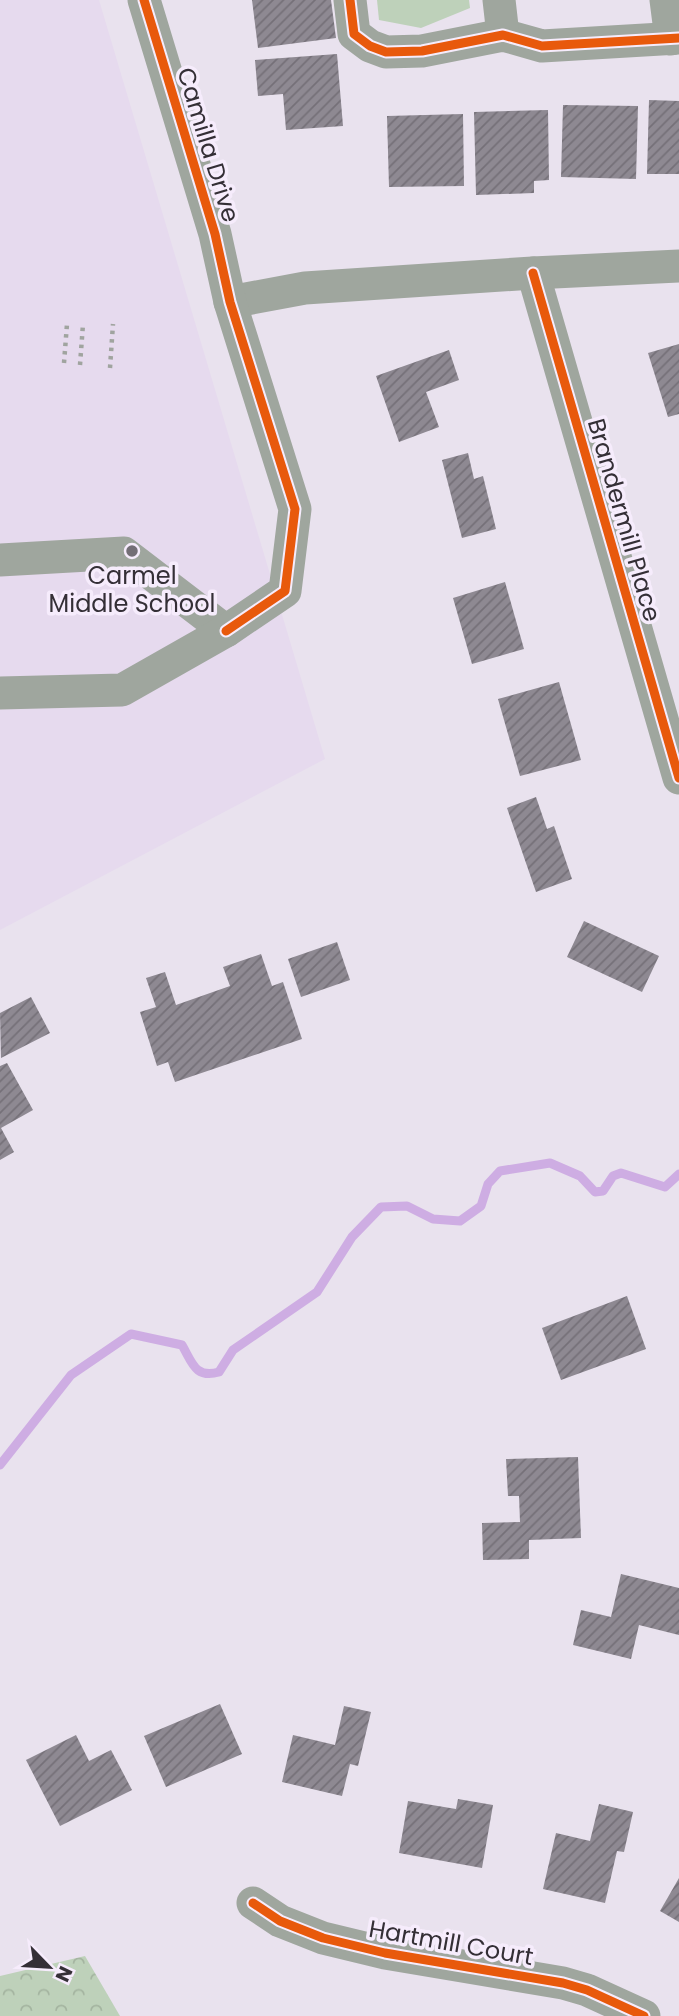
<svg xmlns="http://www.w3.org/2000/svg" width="679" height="2016" font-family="Poppins,sans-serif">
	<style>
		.built { fill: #e6daee }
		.green { fill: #bed1ba }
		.forest { fill: url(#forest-crowns) }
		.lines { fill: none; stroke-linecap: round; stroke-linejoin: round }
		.stream { stroke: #ceade3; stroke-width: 9 }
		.building { fill: url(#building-hatch) }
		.path { stroke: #a0a49f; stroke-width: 4.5; stroke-dasharray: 3.5 5; stroke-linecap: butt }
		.minor { stroke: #9fa69e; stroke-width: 33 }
		.cycleway-casing { stroke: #f6ecfc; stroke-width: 13 }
		.cycleway { stroke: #e8590c; stroke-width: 9 }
		.poi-dot { fill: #736e76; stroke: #f6ecfc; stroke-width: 2.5 }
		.labels { text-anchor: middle; stroke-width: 7; stroke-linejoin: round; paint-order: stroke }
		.street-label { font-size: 24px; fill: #342f36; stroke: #f6ecfc }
		.poi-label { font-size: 24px; fill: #342f36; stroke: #f6ecfc }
	</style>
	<defs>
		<pattern id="forest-crowns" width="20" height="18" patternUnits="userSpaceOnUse" patternTransform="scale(1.75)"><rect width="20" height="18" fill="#bed1ba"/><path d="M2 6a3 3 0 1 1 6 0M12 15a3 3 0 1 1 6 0" fill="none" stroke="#a4b4a0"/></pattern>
		<pattern id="building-hatch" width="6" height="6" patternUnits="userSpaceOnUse" patternTransform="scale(1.75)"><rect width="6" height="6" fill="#8e8992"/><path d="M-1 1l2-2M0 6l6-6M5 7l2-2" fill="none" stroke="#757078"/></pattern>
	</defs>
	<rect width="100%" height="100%" fill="#e9e2ee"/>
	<path class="built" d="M0,0H99L325,759L0,930Z"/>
	<path class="green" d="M377,0H469L470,8L421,28L379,20Z"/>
	<path class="forest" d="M85,1956L120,2016H0V1976Z"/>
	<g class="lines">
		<path class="stream" d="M0,1465L71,1375L131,1334L182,1345C192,1362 195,1379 219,1372L233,1350L317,1292L352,1237L381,1207L407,1206L433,1219L460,1221L481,1206L488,1184L500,1171L550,1163L580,1176L595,1192L603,1191L613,1176L621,1173L665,1187L679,1174"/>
	</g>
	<g class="building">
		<path d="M252,0H331L336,38L258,48Z"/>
		<path d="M337,54L343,126L286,130L283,94L258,96L255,60Z"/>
		<path d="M649,100L679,101V174H647Z"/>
		<path d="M563,105L638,106L636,179L561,177Z"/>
		<path d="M548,110L549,180L534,181V193L476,195L474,112Z"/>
		<path d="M463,114L464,186L389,187L387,116Z"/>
		<path d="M679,344V414L668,417L648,353Z"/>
		<path d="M449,350L459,380L426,392L439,427L399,442L376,376Z"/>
		<path d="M468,453L474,479L483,476L496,529L462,538L442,460Z"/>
		<path d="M505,582L524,649L472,664L453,598Z"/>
		<path d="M559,682L581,760L520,776L498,699Z"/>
		<path d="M536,797L547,829L554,826L572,879L536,892L507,808Z"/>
		<path d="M584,921L659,956L642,992L567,957Z"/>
		<path d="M337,942L350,980L301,997L288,959Z"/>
		<path d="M261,954L272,986L283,982L302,1039L175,1082L168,1062L157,1066L140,1012L156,1007L146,978L165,972L176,1005L230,986L223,967Z"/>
		<path d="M31,997L50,1033L1,1058L0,1013Z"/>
		<path d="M7,1063L33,1110L1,1128L14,1152L0,1160V1066Z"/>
		<path d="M627,1296L646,1349L561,1380L542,1328Z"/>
		<path d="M578,1457L581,1538L529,1540V1559L483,1560L482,1523L520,1522L519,1496H508L506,1459Z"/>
		<path d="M621,1574L679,1588V1635L639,1625L631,1659L573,1645L581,1610L611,1617Z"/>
		<path d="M220,1704L242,1754L166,1787L144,1736Z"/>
		<path d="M344,1706L371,1712L358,1766L350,1764L342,1796L282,1782L293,1735L335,1745Z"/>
		<path d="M76,1735L89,1761L111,1750L132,1790L60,1826L26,1760Z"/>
		<path d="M458,1799L493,1805L482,1868L399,1853L408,1801L456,1809Z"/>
		<path d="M599,1804L633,1812L624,1852L617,1851L605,1903L543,1889L556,1833L590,1841Z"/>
		<path d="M679,1878V1922L660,1911Z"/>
	</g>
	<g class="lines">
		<g class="path">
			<path d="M64,363L67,324"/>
			<path d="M80,365L83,324"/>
			<path d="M110,368L113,324"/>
		</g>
		<g class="minor">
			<path d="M350,0L354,34L370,46L386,52L422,51L503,35L542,46L679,38"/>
			<path d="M499,0L503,35"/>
			<path d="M666,0L671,39"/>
			<path d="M533,273L679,778"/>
			<path d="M230,302L305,288L533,273L679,266"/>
			<path d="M0,560L124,553L226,631"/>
			<path d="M0,693L122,690L226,631L285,591L295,509L230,302L215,234L144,0"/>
			<path d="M253,1903L280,1921L323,1938L385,1953L563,1983L587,1990L644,2016"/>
		</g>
		<g class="cycleway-casing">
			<g id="cycleway">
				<path d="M144,0L215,234L230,302L295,509L285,591L226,631"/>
				<path d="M350,0L354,34L370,46L386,52L422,51L503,35L542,46L679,38"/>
				<path d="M533,273L679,778"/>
				<path d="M253,1903L280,1921L323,1938L385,1953L563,1983L587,1990L644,2016"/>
			</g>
		</g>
		<use href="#cycleway" class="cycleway"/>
	</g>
	<circle class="poi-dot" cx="132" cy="551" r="7"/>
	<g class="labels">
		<g class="street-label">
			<text transform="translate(208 145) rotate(73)" y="8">Camilla Drive</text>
			<text transform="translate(624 520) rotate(74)" y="8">Brandermill Place</text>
			<text transform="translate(451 1943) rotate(10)" y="8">Hartmill Court</text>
		</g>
		<g class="poi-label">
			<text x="132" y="584">Carmel<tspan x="132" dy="28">Middle School</tspan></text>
		</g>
	</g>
	<g transform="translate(49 1967) rotate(115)" stroke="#f6ecfc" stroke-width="5" paint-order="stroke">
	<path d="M0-5L12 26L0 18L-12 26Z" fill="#342f36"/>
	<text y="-10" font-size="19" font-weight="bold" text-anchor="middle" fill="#342f36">N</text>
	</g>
</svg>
